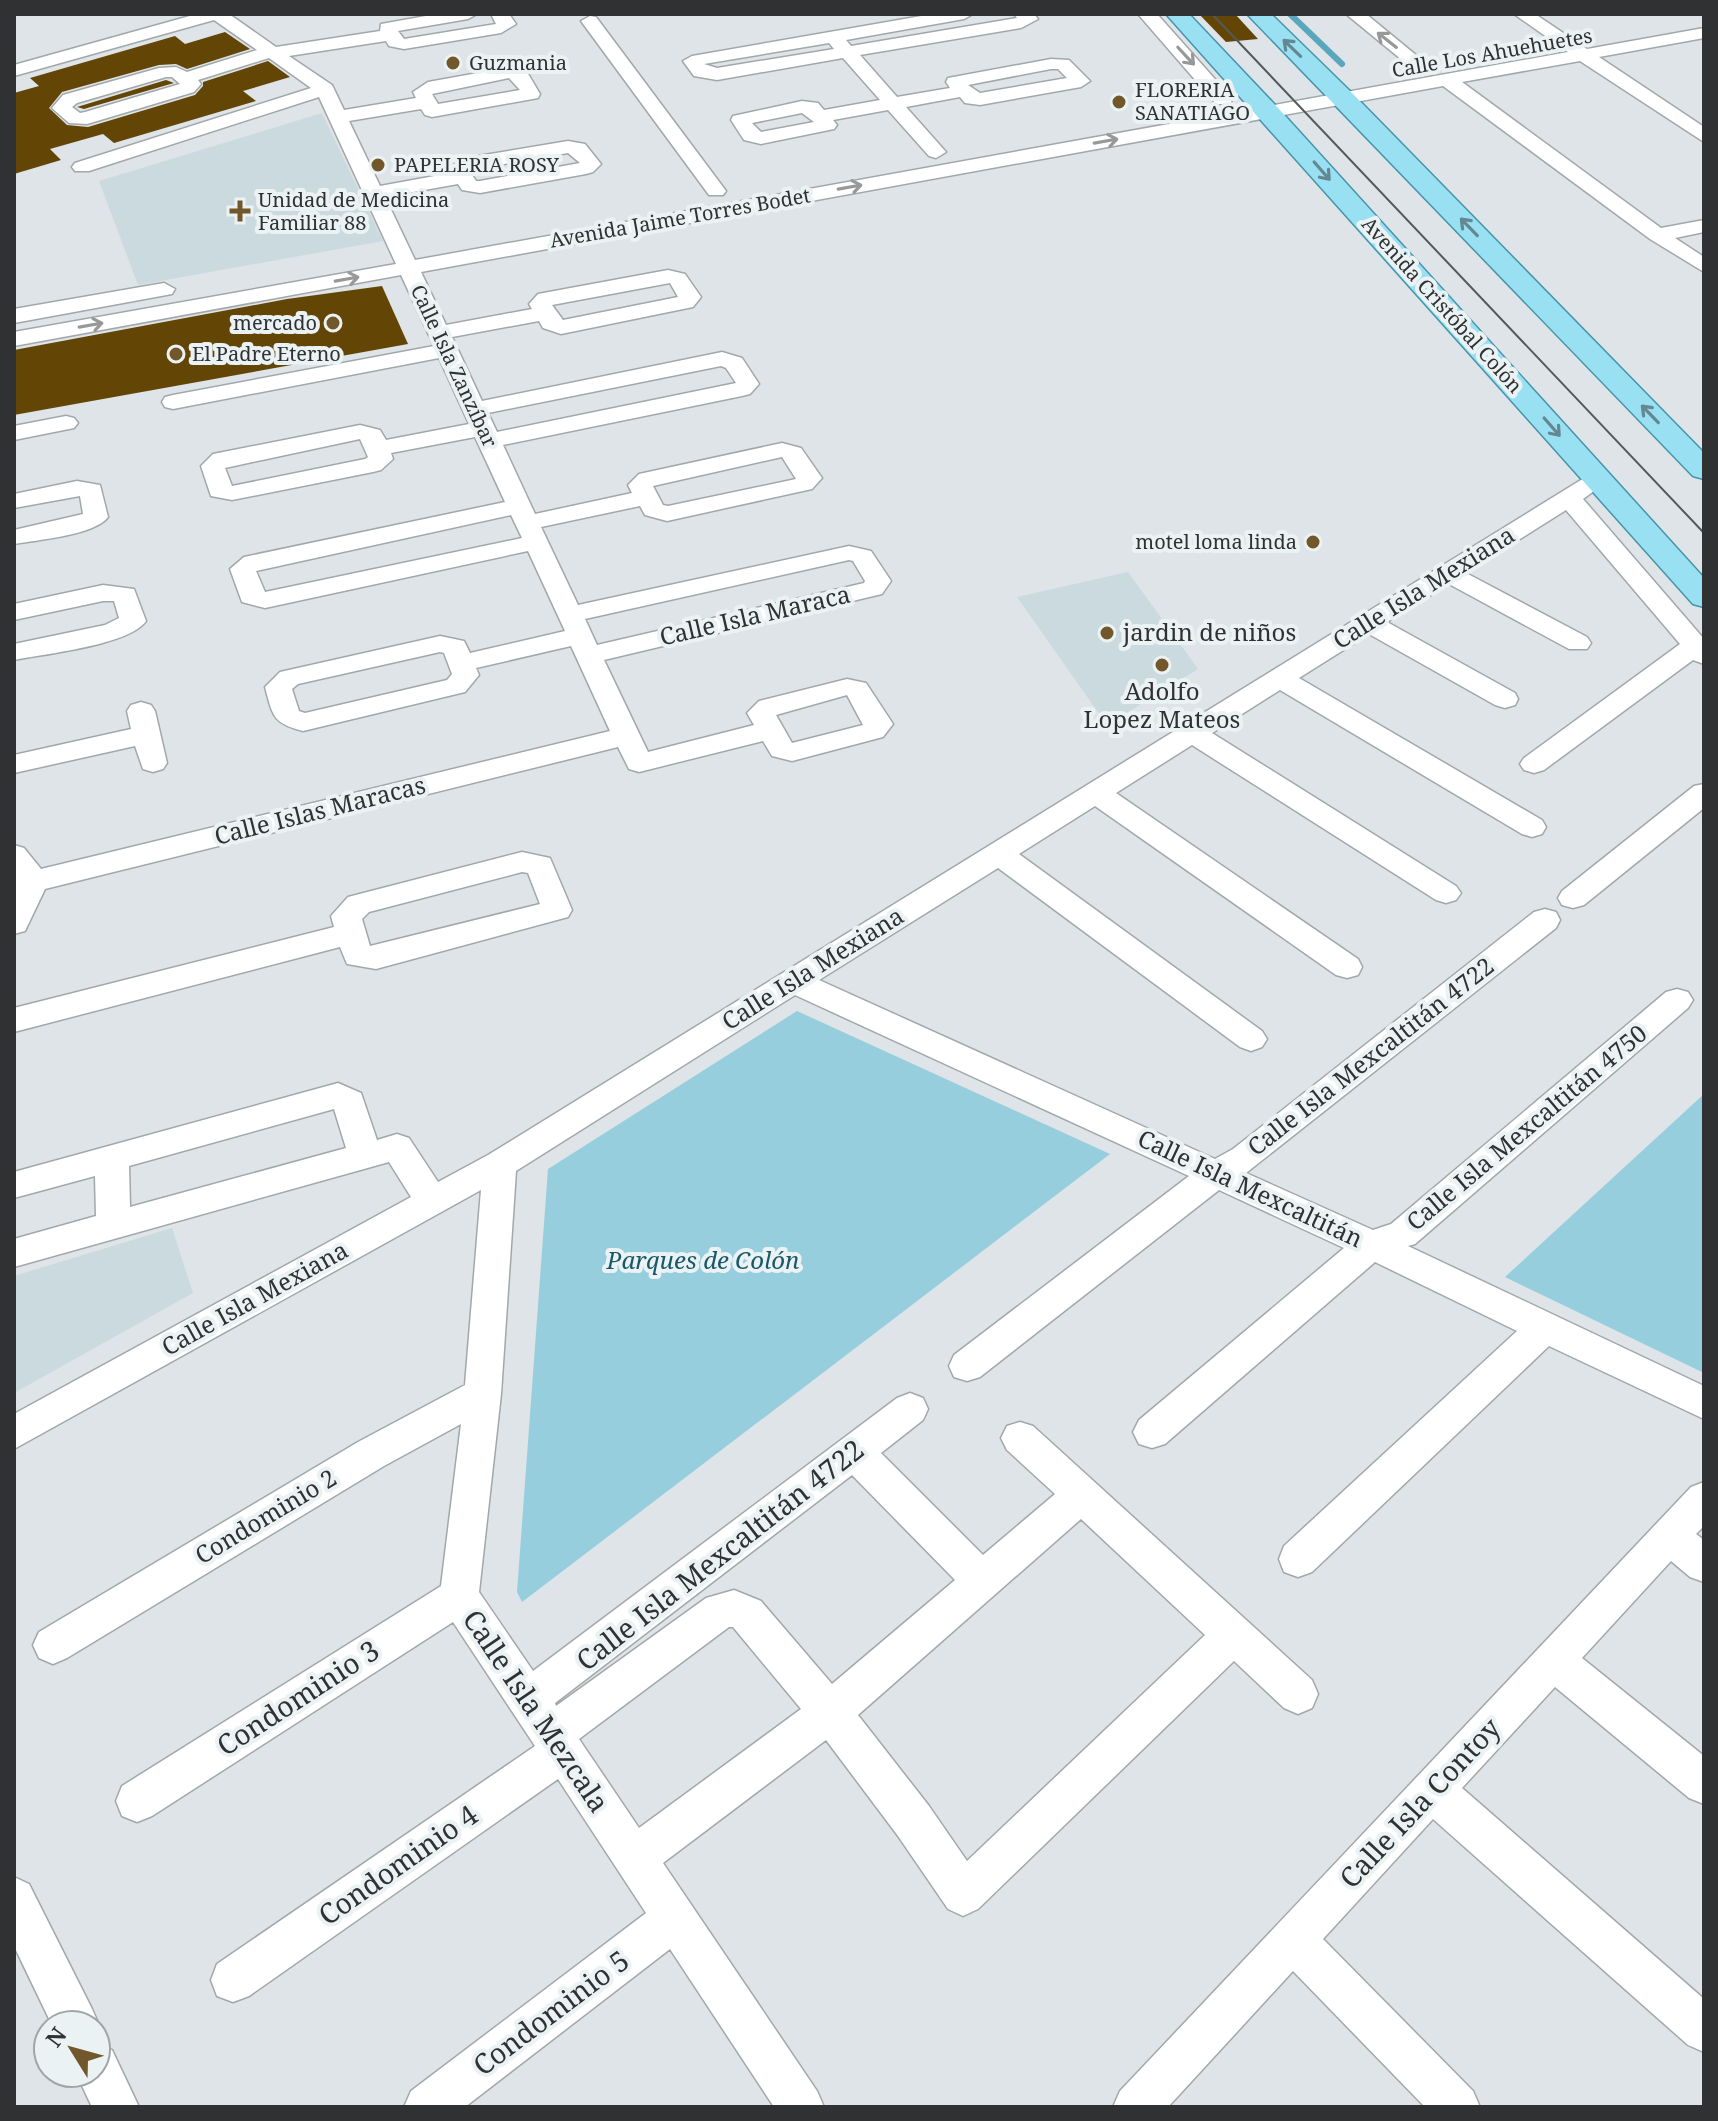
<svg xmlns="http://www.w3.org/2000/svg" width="1718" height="2121" font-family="'Noto Serif',serif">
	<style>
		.built { fill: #cbdadf }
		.green { fill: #96cede }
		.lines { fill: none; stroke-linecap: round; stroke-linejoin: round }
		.stream { stroke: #59a7bd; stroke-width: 6 }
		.building { fill: #634605 }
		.minor-casing { stroke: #a2a8aa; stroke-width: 3 }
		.major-casing { stroke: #4795aa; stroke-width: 3 }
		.minor { fill: #fff; fill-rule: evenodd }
		.major { fill: #98e0f2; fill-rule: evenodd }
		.tram { stroke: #56595a; stroke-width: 2 }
		.oneway { stroke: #979898 }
		.oneway2 { stroke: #648892 }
		.poi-dot { fill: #715729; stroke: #ebf2f4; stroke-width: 3 }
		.labels { text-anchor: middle; stroke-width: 8; stroke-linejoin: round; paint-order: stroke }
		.far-street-label { font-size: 20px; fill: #2f3132; stroke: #ebf2f4 }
		.far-poi-label { font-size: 20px; fill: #2f3132; stroke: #ebf2f4; text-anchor: start }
		.street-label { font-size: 24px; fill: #2f3132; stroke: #ebf2f4 }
		.poi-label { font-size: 24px; fill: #2f3132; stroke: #ebf2f4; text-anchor: start }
		.park-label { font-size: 24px; font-style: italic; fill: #185869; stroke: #ebf2f4 }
		.near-street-label { font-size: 28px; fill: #2f3132; stroke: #ebf2f4 }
	</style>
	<rect width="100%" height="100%" fill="#dee4e7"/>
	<g class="built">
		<path d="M322,113L383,241L138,285L99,181Z"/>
		<path d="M1128,572L1198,669L1107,725L1017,597Z"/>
		<path d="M172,1228L193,1293L14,1393V1276Z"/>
	</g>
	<g class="green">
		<path d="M797,1011L1110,1154L522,1602L517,1592L548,1169Z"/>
		<path d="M1704,1094V1373L1505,1277Z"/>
	</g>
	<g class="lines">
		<path class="stream" d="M1290,14L1342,64"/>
	</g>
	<g class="building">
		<path d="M1199,14H1235L1258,39L1226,42Z"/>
		<path d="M225,32L250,49L187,69L176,64L159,65L62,92L49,108L67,125L88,127L195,95L203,86V82L268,61L290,77L243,91L256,101L114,143L103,134L50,149L61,160L14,174V93L39,86L30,78L175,36L185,44Z"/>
		<path d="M166,80L174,83L84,109L77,107Z"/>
		<path d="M382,286L408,344L14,415V350L287,299Z"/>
	</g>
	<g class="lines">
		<g class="minor-casing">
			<g id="minor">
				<path d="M197,14H229L276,47L380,31L381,24L437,14H477L468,19L398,31L404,39L496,24L491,14H509L516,24L501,33L404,49L389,46L386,41L289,56L332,85L344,110L416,98L413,92L428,82L511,67L527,72L540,94L538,98L432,117L425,115L421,109L349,121L380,186L451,173L448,168L466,158L568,141L585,144L601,164L593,172L586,174L480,193L462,190L458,184L385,197L415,260L1568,52L1514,14H1535L1587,49L1704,28V38L1599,57L1704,127V142L1580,61L1462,82L1661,228L1704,220V232L1675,238L1704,257V272L1650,239L1443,86L421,272L446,325L532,309L529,304L538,294L668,270L685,274L701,297L693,307L561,334L543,328L539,321L452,337L482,401L722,352L742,358L759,384L750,394L742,396L503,445L535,514L632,493L628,485L639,474L782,443L801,448L822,478L812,489L667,521L645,515L640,506L541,527L578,605L849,546L871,551L891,581L882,594L604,660L648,752L754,725L747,713L759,701L847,679L866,683L893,724L883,737L792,761L772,756L763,741L639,772L629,769L618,747L45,889L25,931L14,934V845L24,848L41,869L610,731L571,646L476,668L479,675L465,692L303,731C272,723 273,716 265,687L280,672L440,636L464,641L470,653L565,631L528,551L265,608L242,602L230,569L244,557L505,502L475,437L391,453L393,459L381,470L373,472L232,500L211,496L201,466L213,454L360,425L380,430L386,440L469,424L439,358L173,409L165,407L162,402L165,397L173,395L434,346L401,275L14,346V332L396,264L319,97L89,171H75L72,167L75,163L311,88L269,58L198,80L201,84L194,92L87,124L69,123L52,108L63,95L159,68L176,67L187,72L257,50L214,20L14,76V65ZM166,77H172L180,84L85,112L80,113L72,107L77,103ZM509,78L520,90L438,104L432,94ZM568,153L580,163L480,181H476L469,170ZM670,283L678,297L563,320L552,305ZM721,366L726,368L736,383L497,432L488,413ZM360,439L368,457L365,459L232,486L225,468ZM782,457L796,479L668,506L663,505L653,486ZM511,515L522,538L265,592L256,571ZM849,560L853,561L865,581L864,583L597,645L585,619ZM440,652L444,653L452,674L447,680L305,713L299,711L292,689L298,684ZM847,695L863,725L792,743L776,715Z"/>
				<path d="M933,14H973L964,19L846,40L851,46L1017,18L1014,14H1034L1038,19L1021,28L860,55L897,97L950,88L946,82L948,78L1051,59L1069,60L1090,81L1081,87L980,105L965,103L960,97L906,107L946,152L936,158L929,156L888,110L833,120L837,125L834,129L761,144L744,140L731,120L733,116L802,101L818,103L824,110L880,100L843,58L717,80L694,76L683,61L692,56ZM829,43L834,49L717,68L704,64ZM1051,69H1058L1067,78L980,93L968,85ZM802,113L814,122L761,132L752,123Z"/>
				<path d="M1138,14H1157L1230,96L1232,100L1230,104H1216Z"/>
				<path d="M1346,14H1366L1428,65L1425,69H1413Z"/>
				<path d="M590,16L596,17L723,187L726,191L723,195H709L581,21Z"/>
				<path d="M164,283L175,289L172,294L14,323V309Z"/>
				<path d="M66,416L74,418L78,423L74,428L14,440V426Z"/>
				<path d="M1597,473L1605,475L1609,480L1583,499L1704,639V664L1693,660L1544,770L1534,773L1524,770L1520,764L1524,758L1680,644L1566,510L1466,573L1587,637L1591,643L1587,649H1569L1449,584L1387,622L1515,693L1518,699L1515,705L1505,708L1495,705L1369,634L1299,678L1542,820L1546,827L1542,834L1532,837L1522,834L1280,690L1212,733L1456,886L1461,893L1456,900L1446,903L1436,900L1192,745L1116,793L1358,959L1362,967L1358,975L1347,978L1336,975L1095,806L1019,854L1262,1031L1267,1039L1262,1047L1251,1051L1240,1047L998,868L819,980L1215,1159L1233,1149L1534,912L1545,909L1556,912L1560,920L1556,928L1246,1173L1373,1230L1391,1224L1666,992L1677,989L1688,992L1693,1000L1688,1008L1415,1244L1408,1246L1704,1386V1419L1549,1346L1312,1572L1298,1577L1284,1572L1279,1559L1284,1546L1517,1331L1375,1262L1165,1444L1152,1448L1139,1444L1133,1432L1139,1420L1344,1248L1219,1190L980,1377L967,1381L954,1377L949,1366L954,1355L1189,1176L795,995L516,1171L501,1394L479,1592L533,1671L897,1398L910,1393L923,1398L928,1409L923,1420L881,1453L983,1555L1055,1494L1007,1450L1001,1438L1007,1426L1020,1422L1033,1426L1312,1680L1318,1694L1312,1708L1298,1714L1284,1708L1234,1661L978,1909L963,1916L948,1909L898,1836L826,1740L663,1863L817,2091L824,2107H774L670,1949L465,2107H404L411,2091L646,1913L558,1779L249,1996L233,2002L217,1996L211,1980L217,1964L535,1746L453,1622L152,1816L137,1822L122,1816L116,1801L122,1786L441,1586L461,1424L384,1466L67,1658L53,1664L39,1658L33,1645L39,1632L358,1442L465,1385L481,1190L14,1449V1414L411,1197L389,1162L14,1267V1239L96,1216L95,1176L14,1198V1172L338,1083L361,1093L377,1140L397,1134L409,1138L438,1182L488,1155L1589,475ZM334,1109L346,1148L130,1207L129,1166ZM852,1475L955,1580L832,1684L761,1601L734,1590L706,1598L556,1706L555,1703ZM1081,1519L1205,1635L967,1861L929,1806L858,1715ZM729,1627H733L801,1709L639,1828L579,1739Z"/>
				<path d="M77,481L100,485L108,517C95,535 37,540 14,544V530L83,514L80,496L14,508V494Z"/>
				<path d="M103,585L134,589L146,621C130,645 43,654 14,660V644L105,625L119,618L114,601H103L14,620V604Z"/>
				<path d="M141,702L151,705L155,711L167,763L163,769L153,772L143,769L135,746L14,773V755L131,729L127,711L131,705Z"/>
				<path d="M1704,784V808L1584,905L1573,908L1562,905L1558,898L1562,891L1694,786Z"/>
				<path d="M522,852L550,858L572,910L568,917L376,969L347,964L340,947L14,1032V1008L334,927L331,916L348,897ZM522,872L528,873L540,904L370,946L362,919L369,912Z"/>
				<path d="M1704,1482V1526L1696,1534L1704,1540V1582L1690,1577L1671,1561L1582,1658L1704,1756V1804L1689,1798L1555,1687L1462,1788L1704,1999V2052L1688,2045L1433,1819L1323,1939L1473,2091L1480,2107H1425L1293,1971L1168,2107H1113L1120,2091L1691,1487Z"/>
				<path d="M14,1877L29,1884L92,2009L99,2025L96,2031V2025H52L14,1946Z"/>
				<path d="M96,2043L112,2050L139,2107H92L76,2073H96Z"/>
			</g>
		</g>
		<g class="major-casing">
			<g id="major">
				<path d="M1166,14H1189L1278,108L1704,578V607L1693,604Z"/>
				<path d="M1247,14H1271L1353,94L1704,453V479L1693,476Z"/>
			</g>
		</g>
		<use href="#minor" class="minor"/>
		<use href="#major" class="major"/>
		<path class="tram" d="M1212,14L1704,533"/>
	</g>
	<defs><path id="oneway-shaft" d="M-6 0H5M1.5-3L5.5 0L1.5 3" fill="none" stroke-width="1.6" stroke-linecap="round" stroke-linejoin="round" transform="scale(2)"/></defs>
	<g class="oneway">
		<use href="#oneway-shaft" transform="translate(1387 40) rotate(-142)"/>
		<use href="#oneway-shaft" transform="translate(1186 56) rotate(47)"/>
		<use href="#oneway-shaft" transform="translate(1106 141) rotate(-10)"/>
		<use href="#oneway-shaft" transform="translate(850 187) rotate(-10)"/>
		<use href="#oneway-shaft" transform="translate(347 279) rotate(-10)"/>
		<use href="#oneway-shaft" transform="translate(91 325) rotate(-10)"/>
	</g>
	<g class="oneway2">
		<use href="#oneway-shaft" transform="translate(1292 48) rotate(-136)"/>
		<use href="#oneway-shaft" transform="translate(1322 171) rotate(49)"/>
		<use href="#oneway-shaft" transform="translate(1469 227) rotate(-134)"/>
		<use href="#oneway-shaft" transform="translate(1650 414) rotate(-134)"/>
		<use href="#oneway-shaft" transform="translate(1552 427) rotate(49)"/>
	</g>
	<g class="poi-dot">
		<circle cx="453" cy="63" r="8"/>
		<circle cx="1119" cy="102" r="8"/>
		<circle cx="378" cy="165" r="8"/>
		<path d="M236 199h8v8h8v8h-8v8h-8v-8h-8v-8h8z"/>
		<circle cx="333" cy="323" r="8"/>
		<circle cx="176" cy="354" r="8"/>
		<circle cx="1313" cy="542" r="8"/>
		<circle cx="1107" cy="633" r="8"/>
		<circle cx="1162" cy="665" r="8"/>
	</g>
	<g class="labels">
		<g class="far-street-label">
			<text transform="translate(1492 53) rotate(-10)" y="7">Calle Los Ahuehuetes</text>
			<text transform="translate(680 218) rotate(-10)" y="7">Avenida Jaime Torres Bodet</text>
			<text transform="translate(1442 305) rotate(48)" y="7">Avenida Cristóbal Colón</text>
			<text transform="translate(454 366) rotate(65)" y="7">Calle Isla Zanzíbar</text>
		</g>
		<g class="far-poi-label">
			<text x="469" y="70">Guzmania</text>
			<text x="1135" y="97">FLORERIA<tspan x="1135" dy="23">SANATIAGO</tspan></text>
			<text x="394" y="172">PAPELERIA ROSY</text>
			<text x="258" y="207">Unidad de Medicina<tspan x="258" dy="23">Familiar 88</tspan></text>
			<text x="317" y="330" text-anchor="end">mercado</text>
			<text x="192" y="361">El Padre Eterno</text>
			<text x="1297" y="549" text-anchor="end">motel loma linda</text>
		</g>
		<g class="street-label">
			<text transform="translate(1424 588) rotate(-32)" y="8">Calle Isla Mexiana</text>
			<text transform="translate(755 616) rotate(-13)" y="8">Calle Isla Maraca</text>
			<text transform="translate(320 811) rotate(-14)" y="8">Calle Islas Maracas</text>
			<text transform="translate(813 969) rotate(-32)" y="8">Calle Isla Mexiana</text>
			<text transform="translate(1371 1057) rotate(-38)" y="8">Calle Isla Mexcaltitán 4722</text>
			<text transform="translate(1527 1128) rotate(-40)" y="8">Calle Isla Mexcaltitán 4750</text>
			<text transform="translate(1250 1189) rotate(25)" y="8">Calle Isla Mexcaltitán</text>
			<text transform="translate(255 1299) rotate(-29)" y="8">Calle Isla Mexiana</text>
			<text transform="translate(266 1517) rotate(-31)" y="8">Condominio 2</text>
		</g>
		<g class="poi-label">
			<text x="1123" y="641">jardin de niños</text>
			<text x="1162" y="700" text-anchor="middle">Adolfo<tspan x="1162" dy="28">Lopez Mateos</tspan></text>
		</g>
		<g class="park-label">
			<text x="703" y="1269">Parques de Colón</text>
		</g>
		<g class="near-street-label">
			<text transform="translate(720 1555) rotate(-38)" y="10">Calle Isla Mexcaltitán 4722</text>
			<text transform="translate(298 1698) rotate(-33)" y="10">Condominio 3</text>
			<text transform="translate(536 1711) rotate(56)" y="10">Calle Isla Mezcala</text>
			<text transform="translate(1420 1803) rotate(-47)" y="10">Calle Isla Contoy</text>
			<text transform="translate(398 1865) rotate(-35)" y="10">Condominio 4</text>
			<text transform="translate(551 2013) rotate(-37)" y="10">Condominio 5</text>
		</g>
	</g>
	<rect width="1718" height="2121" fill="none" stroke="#2f3132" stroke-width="32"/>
	<g transform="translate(72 2049) rotate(307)"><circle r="38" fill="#ebf2f4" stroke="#a0a5a6" stroke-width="2"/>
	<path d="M0-6L14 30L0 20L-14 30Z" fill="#715729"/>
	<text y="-12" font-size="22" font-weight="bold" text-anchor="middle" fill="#2f3132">N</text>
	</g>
</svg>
